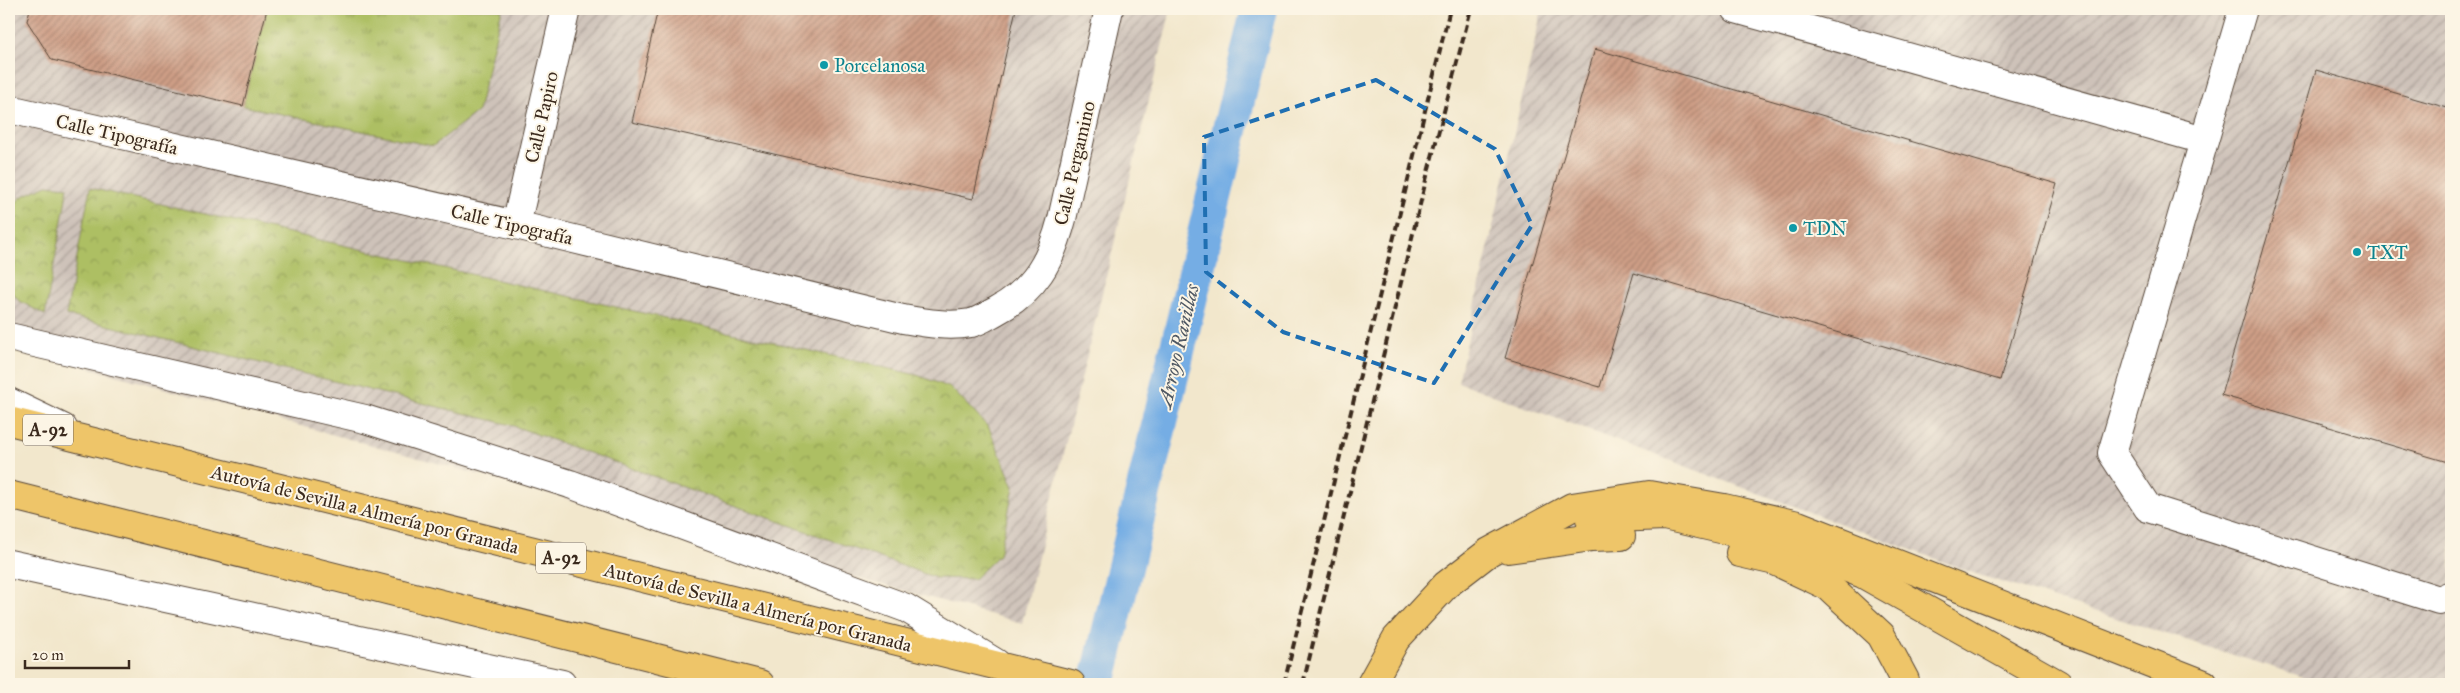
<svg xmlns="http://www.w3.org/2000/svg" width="2460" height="693" font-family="'IM FELL Great Primer',serif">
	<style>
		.industrial { fill: url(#industrial-furrows) }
		.grass { fill: url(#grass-tufts); stroke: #747440 }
		.park { fill: url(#park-crowns); stroke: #747440 }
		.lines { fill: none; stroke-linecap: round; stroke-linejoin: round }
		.canal { stroke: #75ade4; stroke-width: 36 }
		.building { fill: url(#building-hatch) }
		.street-casing { stroke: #564638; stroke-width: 30 }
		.highway-casing { stroke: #564638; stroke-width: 30 }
		.street { stroke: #fff; stroke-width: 28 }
		.highway { stroke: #eec569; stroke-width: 28 }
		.rail { stroke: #3b2a1e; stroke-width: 4; stroke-dasharray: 8 4; stroke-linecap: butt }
		.marked { fill: none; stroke: #1f6fb2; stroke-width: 4; stroke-dasharray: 10 6; stroke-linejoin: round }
		.culture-dot { fill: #0f9aa8; stroke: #fcf5e5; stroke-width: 2 }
		.labels { text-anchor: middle; stroke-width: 4; stroke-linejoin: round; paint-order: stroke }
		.shield { fill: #fcf5e5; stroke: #75675a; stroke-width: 1 }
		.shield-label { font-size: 18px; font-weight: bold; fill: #3b2a1e }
		.culture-label { font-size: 19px; fill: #0d838f; stroke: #fcf5e5; text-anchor: start }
		.street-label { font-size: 19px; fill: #3b2a1e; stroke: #fcf5e5 }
		.water-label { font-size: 20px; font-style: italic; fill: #4f5863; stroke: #fcf5e5 }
	</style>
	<defs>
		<pattern id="industrial-furrows" width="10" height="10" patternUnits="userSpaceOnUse" patternTransform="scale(1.25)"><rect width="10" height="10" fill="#cec2b9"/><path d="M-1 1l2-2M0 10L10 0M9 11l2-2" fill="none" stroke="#a89e96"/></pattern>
		<pattern id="grass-tufts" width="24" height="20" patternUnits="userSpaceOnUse" patternTransform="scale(1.25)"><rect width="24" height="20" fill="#adbf63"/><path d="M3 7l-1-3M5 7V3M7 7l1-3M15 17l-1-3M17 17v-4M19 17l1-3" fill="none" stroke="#8e9b51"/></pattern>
		<pattern id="park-crowns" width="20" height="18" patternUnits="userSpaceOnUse" patternTransform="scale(1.25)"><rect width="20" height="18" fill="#adbf63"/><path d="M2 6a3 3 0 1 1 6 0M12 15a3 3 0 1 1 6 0" fill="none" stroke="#8e9b51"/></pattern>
		<pattern id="building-hatch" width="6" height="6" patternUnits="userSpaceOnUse" patternTransform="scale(1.25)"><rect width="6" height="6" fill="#ce9e86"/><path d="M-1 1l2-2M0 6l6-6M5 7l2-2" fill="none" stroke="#a8816d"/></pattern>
	</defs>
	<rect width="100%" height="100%" fill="#fcf5e5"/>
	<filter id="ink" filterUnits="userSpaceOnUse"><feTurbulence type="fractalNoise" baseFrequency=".02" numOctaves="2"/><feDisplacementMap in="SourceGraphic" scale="10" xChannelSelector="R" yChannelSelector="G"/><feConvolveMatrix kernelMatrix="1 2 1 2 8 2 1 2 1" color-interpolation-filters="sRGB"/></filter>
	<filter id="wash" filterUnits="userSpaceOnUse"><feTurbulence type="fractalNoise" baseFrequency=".0096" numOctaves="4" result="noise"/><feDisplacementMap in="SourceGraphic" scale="20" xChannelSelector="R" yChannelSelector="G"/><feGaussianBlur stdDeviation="1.12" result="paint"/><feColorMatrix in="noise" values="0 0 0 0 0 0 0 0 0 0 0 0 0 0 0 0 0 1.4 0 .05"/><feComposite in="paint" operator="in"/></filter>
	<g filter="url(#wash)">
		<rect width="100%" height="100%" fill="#f2e7cc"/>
		<g class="industrial">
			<path d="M9,9H1171L1022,623L9,346Z"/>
			<path d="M1542,9H2451V684H2326L1979,575L1458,382Z"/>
		</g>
		<path class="grass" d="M267,9H502L478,111L433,146L243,106Z"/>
		<g class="park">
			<path d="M47,185L68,187L45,315L18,300L9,288V211L21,197Z"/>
			<path d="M90,188L917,375L951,388L989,428L1014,487L999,555L974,579L936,578L511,425L66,315Z"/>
		</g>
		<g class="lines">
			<path class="canal" d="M1097,684L1259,9"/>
		</g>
		<g id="blocks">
			<g class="building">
				<path d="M30,9H267L243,106L52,60L27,21Z"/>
				<path d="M658,9H1016L973,199L632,122Z"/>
				<path d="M1595,49L2057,184L2000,380L1634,273L1600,387L1505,358Z"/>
				<path d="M2316,70L2451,109V463L2221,395Z"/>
			</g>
		</g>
	</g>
	<g filter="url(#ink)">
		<use href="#blocks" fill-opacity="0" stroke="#564638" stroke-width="1"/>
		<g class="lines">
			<g class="street-casing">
				<g id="street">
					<path d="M1736,9L2204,140"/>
					<path d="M2243,9L2112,453L2148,508L2439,600L2451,595"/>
					<path d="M9,109L516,225L903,319C926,323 948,327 971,323C980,321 988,315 996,311C1035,290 1051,261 1062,219L1109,9"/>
					<path d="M516,225L566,9"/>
					<path d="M9,337L365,419L570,484L906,608L996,663"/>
					<path d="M9,402L63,428"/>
					<path d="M9,564L562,684"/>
				</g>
			</g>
			<g class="highway-casing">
				<g id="highway">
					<path d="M9,421L1071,684"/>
					<path d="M9,495L760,684"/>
					<path d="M1590,519L1664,516L1781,543L1863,574L2058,684"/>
					<path d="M1508,549L1592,537L1621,536"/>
					<path d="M1740,553L1775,561L1828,586L1881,635L1905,680V684"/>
					<path d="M1371,684L1396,639L1446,585L1489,552L1572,507L1649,495L1724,508L1798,525L2204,684"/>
				</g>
			</g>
			<use href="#street" class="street"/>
			<use href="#highway" class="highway"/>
			<g class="rail">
				<path d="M1284,684L1450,9"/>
				<path d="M1303,684L1427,176L1471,9"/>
			</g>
		</g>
	</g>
	<path class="marked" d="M1376,80L1495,149L1532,225L1434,383L1283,332L1206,272L1204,137Z"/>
	<g class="culture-dot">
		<circle cx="824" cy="65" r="5"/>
		<circle cx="1793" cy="228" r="5"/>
		<circle cx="2357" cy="252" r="5"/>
	</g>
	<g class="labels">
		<g class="shield">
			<rect x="23" y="414.5" width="50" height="31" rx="4"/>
			<rect x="536" y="542.5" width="50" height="31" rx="4"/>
		</g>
		<g class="shield-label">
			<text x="48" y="436">A-92</text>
			<text x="561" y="564">A-92</text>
		</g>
		<g class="culture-label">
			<text x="834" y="72">Porcelanosa</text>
			<text x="1803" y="235">TDN</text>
			<text x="2367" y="259">TXT</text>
		</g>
		<g class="street-label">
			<text transform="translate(541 117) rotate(-77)" y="7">Calle Papiro</text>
			<text transform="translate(117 134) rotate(13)" y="7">Calle Tipografía</text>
			<text transform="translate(1074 163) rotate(-77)" y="7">Calle Pergamino</text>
			<text transform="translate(512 224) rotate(13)" y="7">Calle Tipografía</text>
			<text transform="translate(365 509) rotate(14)" y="7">Autovía de Sevilla a Almería por Granada</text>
			<text transform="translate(758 607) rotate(14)" y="7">Autovía de Sevilla a Almería por Granada</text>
		</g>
		<g class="water-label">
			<text transform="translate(1178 346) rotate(-77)" y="7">Arroyo Ranillas</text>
		</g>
	</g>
	<rect width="2460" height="693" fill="none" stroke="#fcf5e5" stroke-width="30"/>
	<path d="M25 660v8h104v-8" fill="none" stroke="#3b2a1e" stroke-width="2.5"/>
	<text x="32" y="660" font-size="15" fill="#3b2a1e" stroke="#fcf5e5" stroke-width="4" paint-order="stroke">20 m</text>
</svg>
